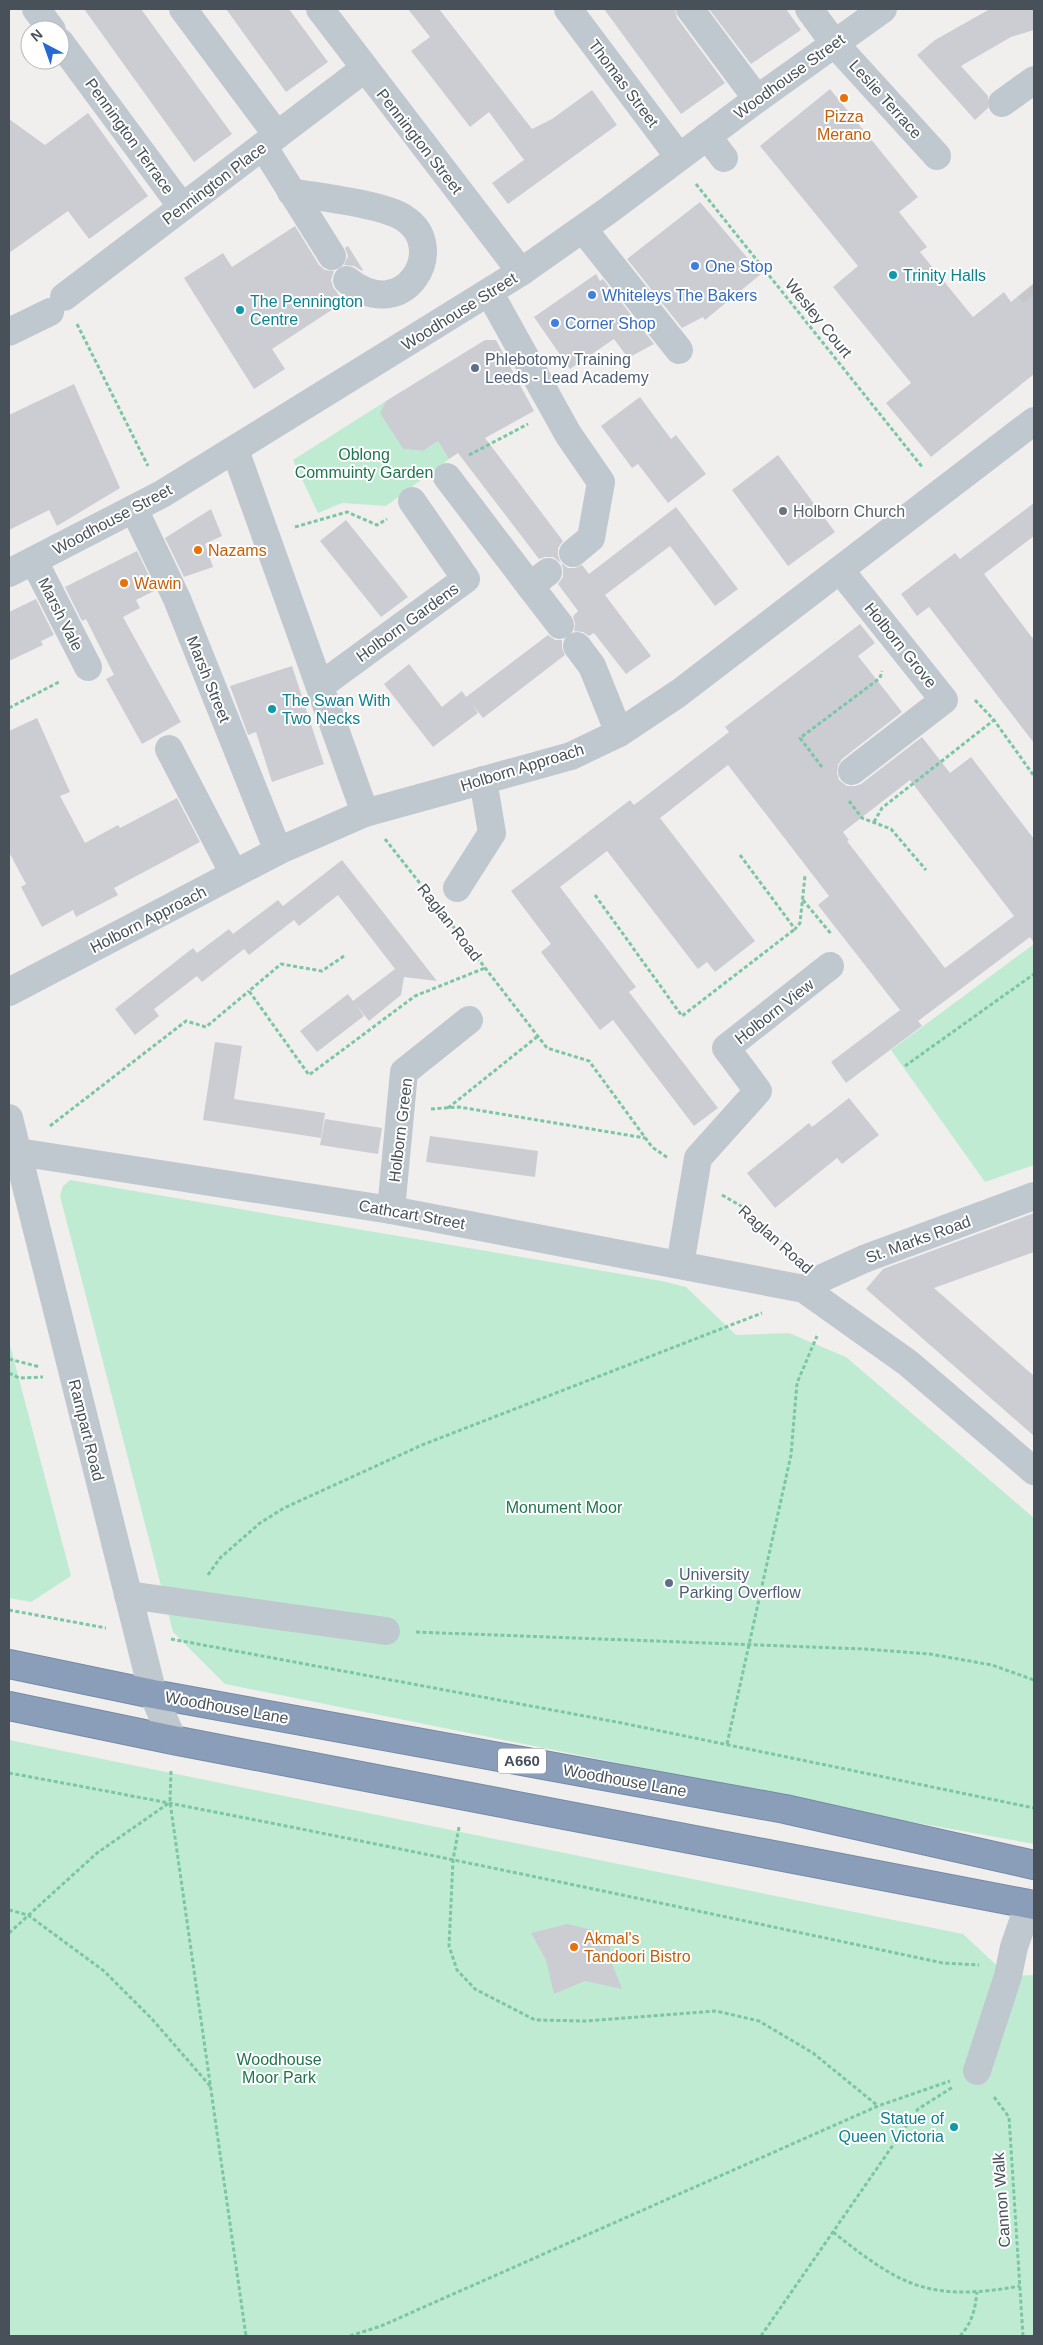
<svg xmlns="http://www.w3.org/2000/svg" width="1043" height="2345" font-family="Arial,sans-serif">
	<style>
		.green { fill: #c0ebd3 }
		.building { fill: #cccdd3; fill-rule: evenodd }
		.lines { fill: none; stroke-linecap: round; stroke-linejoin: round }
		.minor-tunnel { stroke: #c7c7c9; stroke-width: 28; stroke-dasharray: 28 14; stroke-linecap: butt }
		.highway-casing { stroke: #758aa5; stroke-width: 30 }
		.path { stroke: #7bc6a5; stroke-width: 3; stroke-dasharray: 4 2.5; stroke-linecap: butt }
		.minor { stroke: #c0c8cf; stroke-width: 28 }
		.highway { stroke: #8a9eb9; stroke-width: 28 }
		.food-dot { fill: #e8710a; stroke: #fff; stroke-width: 2 }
		.shop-dot { fill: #3f7fe0; stroke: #fff; stroke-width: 2 }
		.culture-dot { fill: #0f9aa8; stroke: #fff; stroke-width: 2 }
		.service-dot { fill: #5c6f8a; stroke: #fff; stroke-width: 2 }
		.worship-dot { fill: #6b7280; stroke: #fff; stroke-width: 2 }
		.labels { text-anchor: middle; stroke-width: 4; stroke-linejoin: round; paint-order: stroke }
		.shield { fill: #fff; stroke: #7f858c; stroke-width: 1 }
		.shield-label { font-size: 15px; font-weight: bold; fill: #48515a }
		.street-label { font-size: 16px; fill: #48515a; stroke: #fff }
		.food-label { font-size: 16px; fill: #c56008; stroke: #fff; text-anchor: start }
		.shop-label { font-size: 16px; fill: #366cbe; stroke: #fff; text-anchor: start }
		.culture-label { font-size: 16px; fill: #0d838f; stroke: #fff; text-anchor: start }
		.service-label { font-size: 16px; fill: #4e5e75; stroke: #fff; text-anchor: start }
		.park-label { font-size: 16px; fill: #1e764e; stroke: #fff }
		.worship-label { font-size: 16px; fill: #5b616d; stroke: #fff; text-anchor: start }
	</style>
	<rect width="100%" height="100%" fill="#f1eeee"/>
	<g class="green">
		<path d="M386,401L381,414L403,449L423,451L438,441L449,459L386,506L342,503L318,513L293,460Z"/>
		<path d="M1034,944V1165L985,1182L891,1050Z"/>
		<path d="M70,1180L662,1281L686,1287L736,1335L789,1333L846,1357L1034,1518V1844L912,1822L225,1684L173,1632L60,1196L63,1186Z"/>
		<path d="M9,1341L71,1576L31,1602L9,1598Z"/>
		<path d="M9,1740L963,1934L1008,1976L1034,1975V2336H9Z"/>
	</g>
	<g class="building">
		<path d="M84,9H141L232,134L194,162Z"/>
		<path d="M226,9H289L328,62L286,92Z"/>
		<path d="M408,9H439L532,129L552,119L592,90L617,125L508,204L492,183L524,160L489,112L470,127L426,70L411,51L430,37Z"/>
		<path d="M604,9H675L677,18L725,83L681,114Z"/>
		<path d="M709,9H786L801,30L751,64Z"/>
		<path d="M990,9H1034V30L1011,37L961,66L988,96V108L975,120L917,55L935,40Z"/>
		<path d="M830,89L918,197L899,212L927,247L920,252L973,317L1004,292L1011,302L1034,283V374L931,457L886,403L911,383L833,287L858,266L760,146Z"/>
		<path d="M88,113L148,196L89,239L68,211L9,253V119L45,145Z"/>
		<path d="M700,202L761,274L705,320L703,317L682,328L627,259Z"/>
		<path d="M295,226L319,265L325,270L334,271L331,280L333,287L344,302L272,349L285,369L254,389L184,278L223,253L232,267Z"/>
		<path d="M348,246L363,270L362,271L354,266L344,265L348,256L345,248Z"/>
		<path d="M596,274L600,281L603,279L654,344L628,358L614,339L570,369L534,317Z"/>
		<path d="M485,340H496L534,411L485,438L563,541L558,548V556L561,563L568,568H575L582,565L589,574L676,507L738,589L715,606L670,546L605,595L651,656L626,674L594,633L589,636L583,632L574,631L575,623L573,616L578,611L558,584L563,577V569L561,563L553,557H545L539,559L458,453L449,459L438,441L423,451L403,449L380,413L386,401Z"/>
		<path d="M74,384L120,488L57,526L49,510L9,530V415Z"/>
		<path d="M640,397L671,439L676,435L706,474L668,503L638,464L632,468L601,426Z"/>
		<path d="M778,455L835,532L788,566L732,490Z"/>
		<path d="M1034,503V536L984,574L1034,640V743L929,607L917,616L901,594L955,553L960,559Z"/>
		<path d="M211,509L222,536L205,544L213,567L184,577L165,538Z"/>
		<path d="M346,520L408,597L381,617L320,541Z"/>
		<path d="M137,551L156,590L136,600L140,608L123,617L181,722L142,744L106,679L114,675L86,619L82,621L65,587Z"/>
		<path d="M36,599L54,635L41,641L43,645L9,661V612Z"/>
		<path d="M860,624L875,643L858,656L902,712L842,759L838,765L837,773L839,780L847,786H855L861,784L922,737L950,773L971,757L1034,839V943L1030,937L918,1021L922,1026L846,1083L831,1062L900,1010L818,905L829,896L728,765L660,818L755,941L715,972L707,962L698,969L607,851L560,887L636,987L629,992L718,1108L694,1126L613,1020L600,1030L541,952L551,944L511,891L630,800L634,805L729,732L725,727ZM910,780L1014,916L945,968L847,841L849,840L843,832Z"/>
		<path d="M548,635L555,640H562V648L565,655L483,718L472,704L478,713L433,747L384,684L409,664L442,707L462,691L466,697Z"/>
		<path d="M292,666L324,764L272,782L256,732L248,735L230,686Z"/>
		<path d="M37,718L70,792L60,796L85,843L118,825L120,828L177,798L200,842L114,888L118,895L76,917L73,910L42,927L21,887L26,884L9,852V731Z"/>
		<path d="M342,860L437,981L404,977L401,995L369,1021L355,1003L364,1016L317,1052L300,1031L348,994L353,1001L395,969L338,895L299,926L294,920L249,955L244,949L202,982L197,976L154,1009L159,1016L135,1035L115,1009L193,948L197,953L229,929L243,946L233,934L278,900L283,906Z"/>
		<path d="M215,1042L242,1046L234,1099L325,1113L321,1138L203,1120Z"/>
		<path d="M849,1098L879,1135L842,1164L837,1158L775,1208L747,1173L809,1123L812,1127Z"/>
		<path d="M325,1119L382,1128L378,1154L320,1145Z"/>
		<path d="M430,1136L538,1151L535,1177L426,1162Z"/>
		<path d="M1034,1213V1252L934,1288L1034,1376V1436L866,1289L883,1269Z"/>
		<path d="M567,1924L610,1934V1959L622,1989L585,1981L554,1994L546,1960L531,1933Z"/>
	</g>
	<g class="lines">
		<path class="minor-tunnel" d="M1029,288L1034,294"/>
		<g class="highway-casing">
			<g id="highway">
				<path d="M9,1664L153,1694L785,1809L1034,1865"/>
				<path d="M9,1706L173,1740L1034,1905"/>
			</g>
		</g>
		<g class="path">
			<path d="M696,184L923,468"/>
			<path d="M77,324L148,466"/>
			<path d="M469,455L528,424"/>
			<path d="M295,527L347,512L377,525L387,519"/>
			<path d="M975,700L994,720L1034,776"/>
			<path d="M9,708L61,681"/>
			<path d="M822,767L800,738L880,678L882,671"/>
			<path d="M849,801L862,818L891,829L926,870"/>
			<path d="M874,822L882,808L994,720"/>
			<path d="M385,839L426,891"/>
			<path d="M740,855L795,929L800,923L805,876"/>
			<path d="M595,895L682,1016L795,929"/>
			<path d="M803,900L832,935"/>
			<path d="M445,916L547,1048L589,1061L652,1147L668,1158"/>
			<path d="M344,956L322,971L281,964L249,991L309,1075L415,996L485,968"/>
			<path d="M905,1066L1034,974"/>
			<path d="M448,1108L538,1036"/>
			<path d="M431,1109L459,1107L645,1138"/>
			<path d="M50,1126L186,1021L206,1027L249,991"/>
			<path d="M722,1195L748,1210L796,1256"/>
			<path d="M9,1359L40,1367"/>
			<path d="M9,1373L19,1378L43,1377"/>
			<path d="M208,1575L220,1558L260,1523L284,1508L422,1445L762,1313"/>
			<path d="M9,1610L106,1628"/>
			<path d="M416,1632L865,1649L930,1654L992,1665L1034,1680"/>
			<path d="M171,1639L622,1723L1034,1808"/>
			<path d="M727,1744L791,1455L797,1383L817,1336"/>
			<path d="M171,1771L170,1802L246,2336"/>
			<path d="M9,1773C321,1830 632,1897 943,1963L979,1965"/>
			<path d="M459,1827L453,1860L449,1946L457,1970L475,1989L535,2020L586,2021L716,2011L759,2021L813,2053L878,2106"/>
			<path d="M9,1910L28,1915L104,1971L152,2019L211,2087"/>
			<path d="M9,1933L97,1853L169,1803"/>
			<path d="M994,2097L1009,2117L1023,2336"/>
			<path d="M833,2232C902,2287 930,2302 1020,2286"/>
			<path d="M350,2336L381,2326L878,2106L950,2081"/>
			<path d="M761,2336L918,2109L953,2087"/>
			<path d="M960,2336C972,2323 975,2310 977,2292"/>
		</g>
		<g class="minor">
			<path d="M36,9L52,30"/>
			<path d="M183,9L277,135"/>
			<path d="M320,9L521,272"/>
			<path d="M568,9L679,157"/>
			<path d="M690,9L757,99"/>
			<path d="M809,9L834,43L937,156"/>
			<path d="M60,42L182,207"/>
			<path d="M1002,103L1034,80"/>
			<path d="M707,136L724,158"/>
			<path d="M263,146L332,256"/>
			<path d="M291,192C318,197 383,204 404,218C450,247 405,327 347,280"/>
			<path d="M583,229L679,350"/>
			<path d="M489,292L568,434L601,482L591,538L573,553"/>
			<path d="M64,297L364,69"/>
			<path d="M9,332L50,312"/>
			<path d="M235,450L365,813"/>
			<path d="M447,477L530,586"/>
			<path d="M134,509L177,599L278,851"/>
			<path d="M34,561L88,667"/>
			<path d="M840,570L944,700L852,771"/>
			<path d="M548,572L530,586L560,625"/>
			<path d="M9,573L162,494L521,272L609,210L757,99L883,9"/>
			<path d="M577,646L592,666L619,733"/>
			<path d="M320,686L466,579L412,501"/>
			<path d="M169,749L234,874"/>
			<path d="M457,888L492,833L483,780"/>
			<path d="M9,992L278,851L365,813L571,756L619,733L679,693L1034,421"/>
			<path d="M9,1118L153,1694L173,1740"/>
			<path d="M18,1152L391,1210L804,1289L908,1363L1034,1471"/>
			<path d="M391,1210L404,1072L469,1020"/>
			<path d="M680,1265L698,1158L758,1091L726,1048L830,966"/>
			<path d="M804,1289L820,1279L864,1259L1034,1196"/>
			<path d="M128,1595L386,1631"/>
			<path d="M977,2071L1008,1976L1014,1947L1029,1904"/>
		</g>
		<use href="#highway" class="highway"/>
	</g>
	<g class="food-dot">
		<circle cx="844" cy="98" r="5"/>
		<circle cx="198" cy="550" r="5"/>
		<circle cx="124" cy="583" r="5"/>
		<circle cx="574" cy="1947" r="5"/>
	</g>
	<g class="shop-dot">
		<circle cx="695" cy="266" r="5"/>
		<circle cx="592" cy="295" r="5"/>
		<circle cx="555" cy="323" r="5"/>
	</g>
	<g class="culture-dot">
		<circle cx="893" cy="275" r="5"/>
		<circle cx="240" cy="310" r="5"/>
		<circle cx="272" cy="709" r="5"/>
		<circle cx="954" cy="2127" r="5"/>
	</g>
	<g class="service-dot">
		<circle cx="475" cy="368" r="5"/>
		<circle cx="669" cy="1583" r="5"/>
	</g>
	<circle class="worship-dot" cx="783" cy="511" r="5"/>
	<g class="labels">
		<rect class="shield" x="498" y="1748.5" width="48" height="25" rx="4"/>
		<g class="shield-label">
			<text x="522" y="1766">A660</text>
		</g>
		<g class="street-label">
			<text transform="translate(789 76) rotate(-36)" y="6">Woodhouse Street</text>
			<text transform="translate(624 83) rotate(53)" y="6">Thomas Street</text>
			<text transform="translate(886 99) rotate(48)" y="6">Leslie Terrace</text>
			<text transform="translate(130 136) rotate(54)" y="6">Pennington Terrace</text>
			<text transform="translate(420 141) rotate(52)" y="6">Pennington Street</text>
			<text transform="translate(214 183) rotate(-37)" y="6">Pennington Place</text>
			<text transform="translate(459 311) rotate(-32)" y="6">Woodhouse Street</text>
			<text transform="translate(819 318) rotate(51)" y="6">Wesley Court</text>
			<text transform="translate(112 519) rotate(-28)" y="6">Woodhouse Street</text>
			<text transform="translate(61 614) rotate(63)" y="6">Marsh Vale</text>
			<text transform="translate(407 622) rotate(-36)" y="6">Holborn Gardens</text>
			<text transform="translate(901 645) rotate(51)" y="6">Holborn Grove</text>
			<text transform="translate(209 679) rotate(68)" y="6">Marsh Street</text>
			<text transform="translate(522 767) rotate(-17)" y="6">Holborn Approach</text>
			<text transform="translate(148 919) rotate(-27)" y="6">Holborn Approach</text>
			<text transform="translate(450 922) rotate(52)" y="6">Raglan Road</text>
			<text transform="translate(774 1011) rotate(-38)" y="6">Holborn View</text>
			<text transform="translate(400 1130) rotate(-83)" y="6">Holborn Green</text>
			<text transform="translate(412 1214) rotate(10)" y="6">Cathcart Street</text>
			<text transform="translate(776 1239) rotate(42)" y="6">Raglan Road</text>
			<text transform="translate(918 1239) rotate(-20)" y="6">St. Marks Road</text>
			<text transform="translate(87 1430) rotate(76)" y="6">Rampart Road</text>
			<text transform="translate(227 1707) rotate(10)" y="6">Woodhouse Lane</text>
			<text transform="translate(625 1780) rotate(10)" y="6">Woodhouse Lane</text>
			<text transform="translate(1001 2200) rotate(-94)" y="6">Cannon Walk</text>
		</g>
		<g class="food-label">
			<text x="844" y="122" text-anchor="middle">Pizza<tspan x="844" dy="18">Merano</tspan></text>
			<text x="208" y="556">Nazams</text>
			<text x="134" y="589">Wawin</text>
			<text x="584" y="1944">Akmal's<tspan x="584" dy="18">Tandoori Bistro</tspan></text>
		</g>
		<g class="shop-label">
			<text x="705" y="272">One Stop</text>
			<text x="602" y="301">Whiteleys The Bakers</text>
			<text x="565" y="329">Corner Shop</text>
		</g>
		<g class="culture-label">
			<text x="903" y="281">Trinity Halls</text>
			<text x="250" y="307">The Pennington<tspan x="250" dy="18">Centre</tspan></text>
			<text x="282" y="706">The Swan With<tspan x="282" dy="18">Two Necks</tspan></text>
			<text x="944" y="2124" text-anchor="end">Statue of<tspan x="944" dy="18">Queen Victoria</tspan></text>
		</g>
		<g class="service-label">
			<text x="485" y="365">Phlebotomy Training<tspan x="485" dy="18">Leeds - Lead Academy</tspan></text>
			<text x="679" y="1580">University<tspan x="679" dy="18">Parking Overflow</tspan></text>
		</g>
		<g class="park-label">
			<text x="364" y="460">Oblong<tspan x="364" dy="18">Commuinty Garden</tspan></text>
			<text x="564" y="1513">Monument Moor</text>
			<text x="279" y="2065">Woodhouse<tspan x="279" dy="18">Moor Park</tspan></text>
		</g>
		<g class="worship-label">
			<text x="793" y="517">Holborn Church</text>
		</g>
	</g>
	<rect width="1043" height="2345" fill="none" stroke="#48515a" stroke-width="20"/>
	<g transform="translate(45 45) rotate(319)"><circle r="24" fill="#ffffff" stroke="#b6b9bd"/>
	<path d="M0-4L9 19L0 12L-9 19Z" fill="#2769d2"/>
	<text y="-8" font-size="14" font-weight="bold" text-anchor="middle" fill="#48515a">N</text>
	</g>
</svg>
